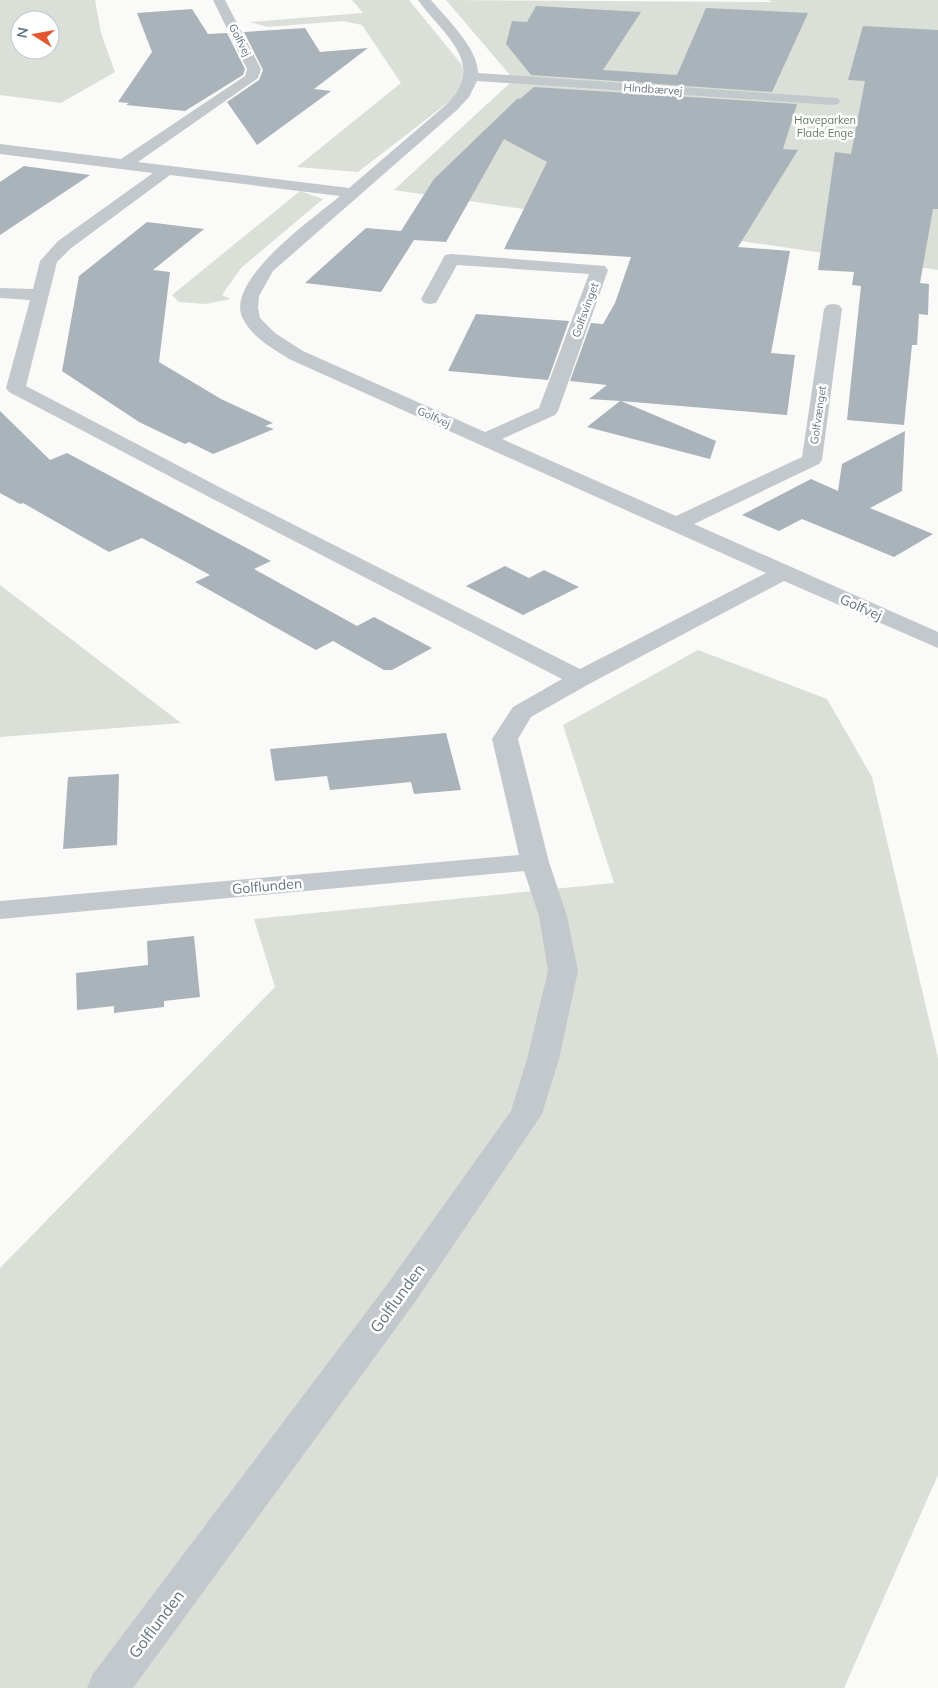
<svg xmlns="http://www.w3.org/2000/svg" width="938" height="1688" font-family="Mulish,sans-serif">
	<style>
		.green { fill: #dadfd7; fill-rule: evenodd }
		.building { fill: #aab3b9 }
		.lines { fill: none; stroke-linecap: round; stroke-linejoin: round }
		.minor { fill: #c3c8cc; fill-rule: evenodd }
		.labels { text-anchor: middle; stroke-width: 5; stroke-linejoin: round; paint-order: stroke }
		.far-street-label { font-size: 11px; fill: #657683; stroke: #fff }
		.far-park-label { font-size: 11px; fill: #687a64; stroke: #fff }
		.street-label { font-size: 14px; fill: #657683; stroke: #fff }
		.near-street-label { font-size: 16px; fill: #657683; stroke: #fff }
	</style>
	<rect width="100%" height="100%" fill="#fafaf8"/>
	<g class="green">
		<path d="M0,0H95L101,33L115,72L61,103L0,95ZM20,20H50V50H20Z"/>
		<path d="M352,0H409L462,65L465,81L459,94L358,172L297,167L401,83L362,25L343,21L267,27L250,22L363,13Z"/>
		<path d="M446,0L773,2L768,0H938V270L394,190L510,83L509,74Z"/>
		<path d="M300,191L323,199L241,268L222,295L231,299L205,304L179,302L172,295Z"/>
		<path d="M0,585L181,723L0,737Z"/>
		<path d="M698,650L827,699L872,777L938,1058V1475L844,1688H0V1268L275,987L254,919L614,883L563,725Z"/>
	</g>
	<g class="building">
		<path d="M536,6L641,12L603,70L677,75L706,8L808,13L772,92L531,75L506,44L512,21L527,22Z"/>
		<path d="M192,9L208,34L227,33L245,69L243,75L185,111L126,105L129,103L118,102L152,52L137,13Z"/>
		<path d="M863,26L938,30V209H933L920,283L929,284L928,315L919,314L917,345H912L904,425L847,420L861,286L852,285L854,272L818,270L835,152L851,154L865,81L848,80Z"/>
		<path d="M305,28L320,52L368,48L314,89L331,91L257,145L227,102L259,80L263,70L244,32Z"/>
		<path d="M534,87L797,104L783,149L798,150L738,247L790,251L771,353L795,355L787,415L621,401L716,441L710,459L587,427L620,401L589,399L607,385L570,381L591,323L603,324L615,303L631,257L504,249L547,162L504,139L446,242L414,240L381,292L305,283L366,228L401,231L434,179L518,98L520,99Z"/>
		<path d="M24,166L90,175L0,235V182Z"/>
		<path d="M147,222L204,229L153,270L170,272L159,362L221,399L273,423L265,426L274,429L213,454L189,442L185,444L139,422L62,371L79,276Z"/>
		<path d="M476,314L569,321L548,380L448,371Z"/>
		<path d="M0,411L50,460L67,453L271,561L254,569L357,626L374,617L432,648L392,670H384L333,641L316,650L195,582L210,575L142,538L109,552L23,503L20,504L0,493Z"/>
		<path d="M905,431L902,491L870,508L933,534L894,557L802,519L779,531L742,515L811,479L838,491L842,464Z"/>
		<path d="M505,566L529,578L544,570L579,587L523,615L466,586Z"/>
		<path d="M446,733L461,790L414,794L411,782L330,790L327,776L275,781L270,749Z"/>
		<path d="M119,774L117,845L63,849L68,777Z"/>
		<path d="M194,936L200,997L164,1001V1007L114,1013V1006L77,1010L76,973L148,965L147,941Z"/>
	</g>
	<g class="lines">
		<path class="minor" d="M213,0H225L261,69L258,78L138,162L349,188L447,104C488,63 442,34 418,0H431C446,18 478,48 478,73L838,98L840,101L838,104L833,105L477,81L469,97L457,110L273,271L259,296L258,308L260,318L275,333L303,351L485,432L539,408L589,274L457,265L436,303L430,304L424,303L421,299L445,255L451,254L605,266L608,270L558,411L555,415L502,439L676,516L802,457L824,309L827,305L833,304L839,305L842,309L822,460L819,464L694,524L938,632V648L784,581L589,684L531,717L518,739L549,862L567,916L578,971L559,1059L542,1114L415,1302L133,1688H87L93,1674L389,1282L511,1111L527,1059L548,971L539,916L524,871L0,919V901L519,855L492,739L513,707L562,679L209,497L9,392L6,388L30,300L0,298V288L33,289L40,261L58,241L153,173L0,154V144L121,159L245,76L247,69ZM170,175L340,196C314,218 223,281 243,319C253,338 272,348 289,359L766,573L580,669L223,489L26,386L57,262L70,249Z"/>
	</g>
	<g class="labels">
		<g class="far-street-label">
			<text transform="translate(240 40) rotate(63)" y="4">Golfvej</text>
			<text transform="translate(653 89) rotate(4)" y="4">Hindbærvej</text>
			<text transform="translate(585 310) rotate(-70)" y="4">Golfsvinget</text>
			<text transform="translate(818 415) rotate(-82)" y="4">Golfvænget</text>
			<text transform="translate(434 417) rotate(24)" y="4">Golfvej</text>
		</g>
		<g class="far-park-label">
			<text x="825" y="124">Haveparken<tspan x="825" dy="13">Flade Enge</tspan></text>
		</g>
		<g class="street-label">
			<text transform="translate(861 607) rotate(24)" y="5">Golfvej</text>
			<text transform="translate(267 886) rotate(-5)" y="5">Golflunden</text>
		</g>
		<g class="near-street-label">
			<text transform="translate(397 1298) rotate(-54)" y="6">Golflunden</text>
			<text transform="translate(156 1624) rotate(-53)" y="6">Golflunden</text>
		</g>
	</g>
	<g transform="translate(35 35) rotate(281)"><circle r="24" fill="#ffffff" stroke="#c1c8cd"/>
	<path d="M0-4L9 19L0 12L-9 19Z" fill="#e4572e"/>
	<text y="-8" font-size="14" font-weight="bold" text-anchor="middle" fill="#657683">N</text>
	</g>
</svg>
